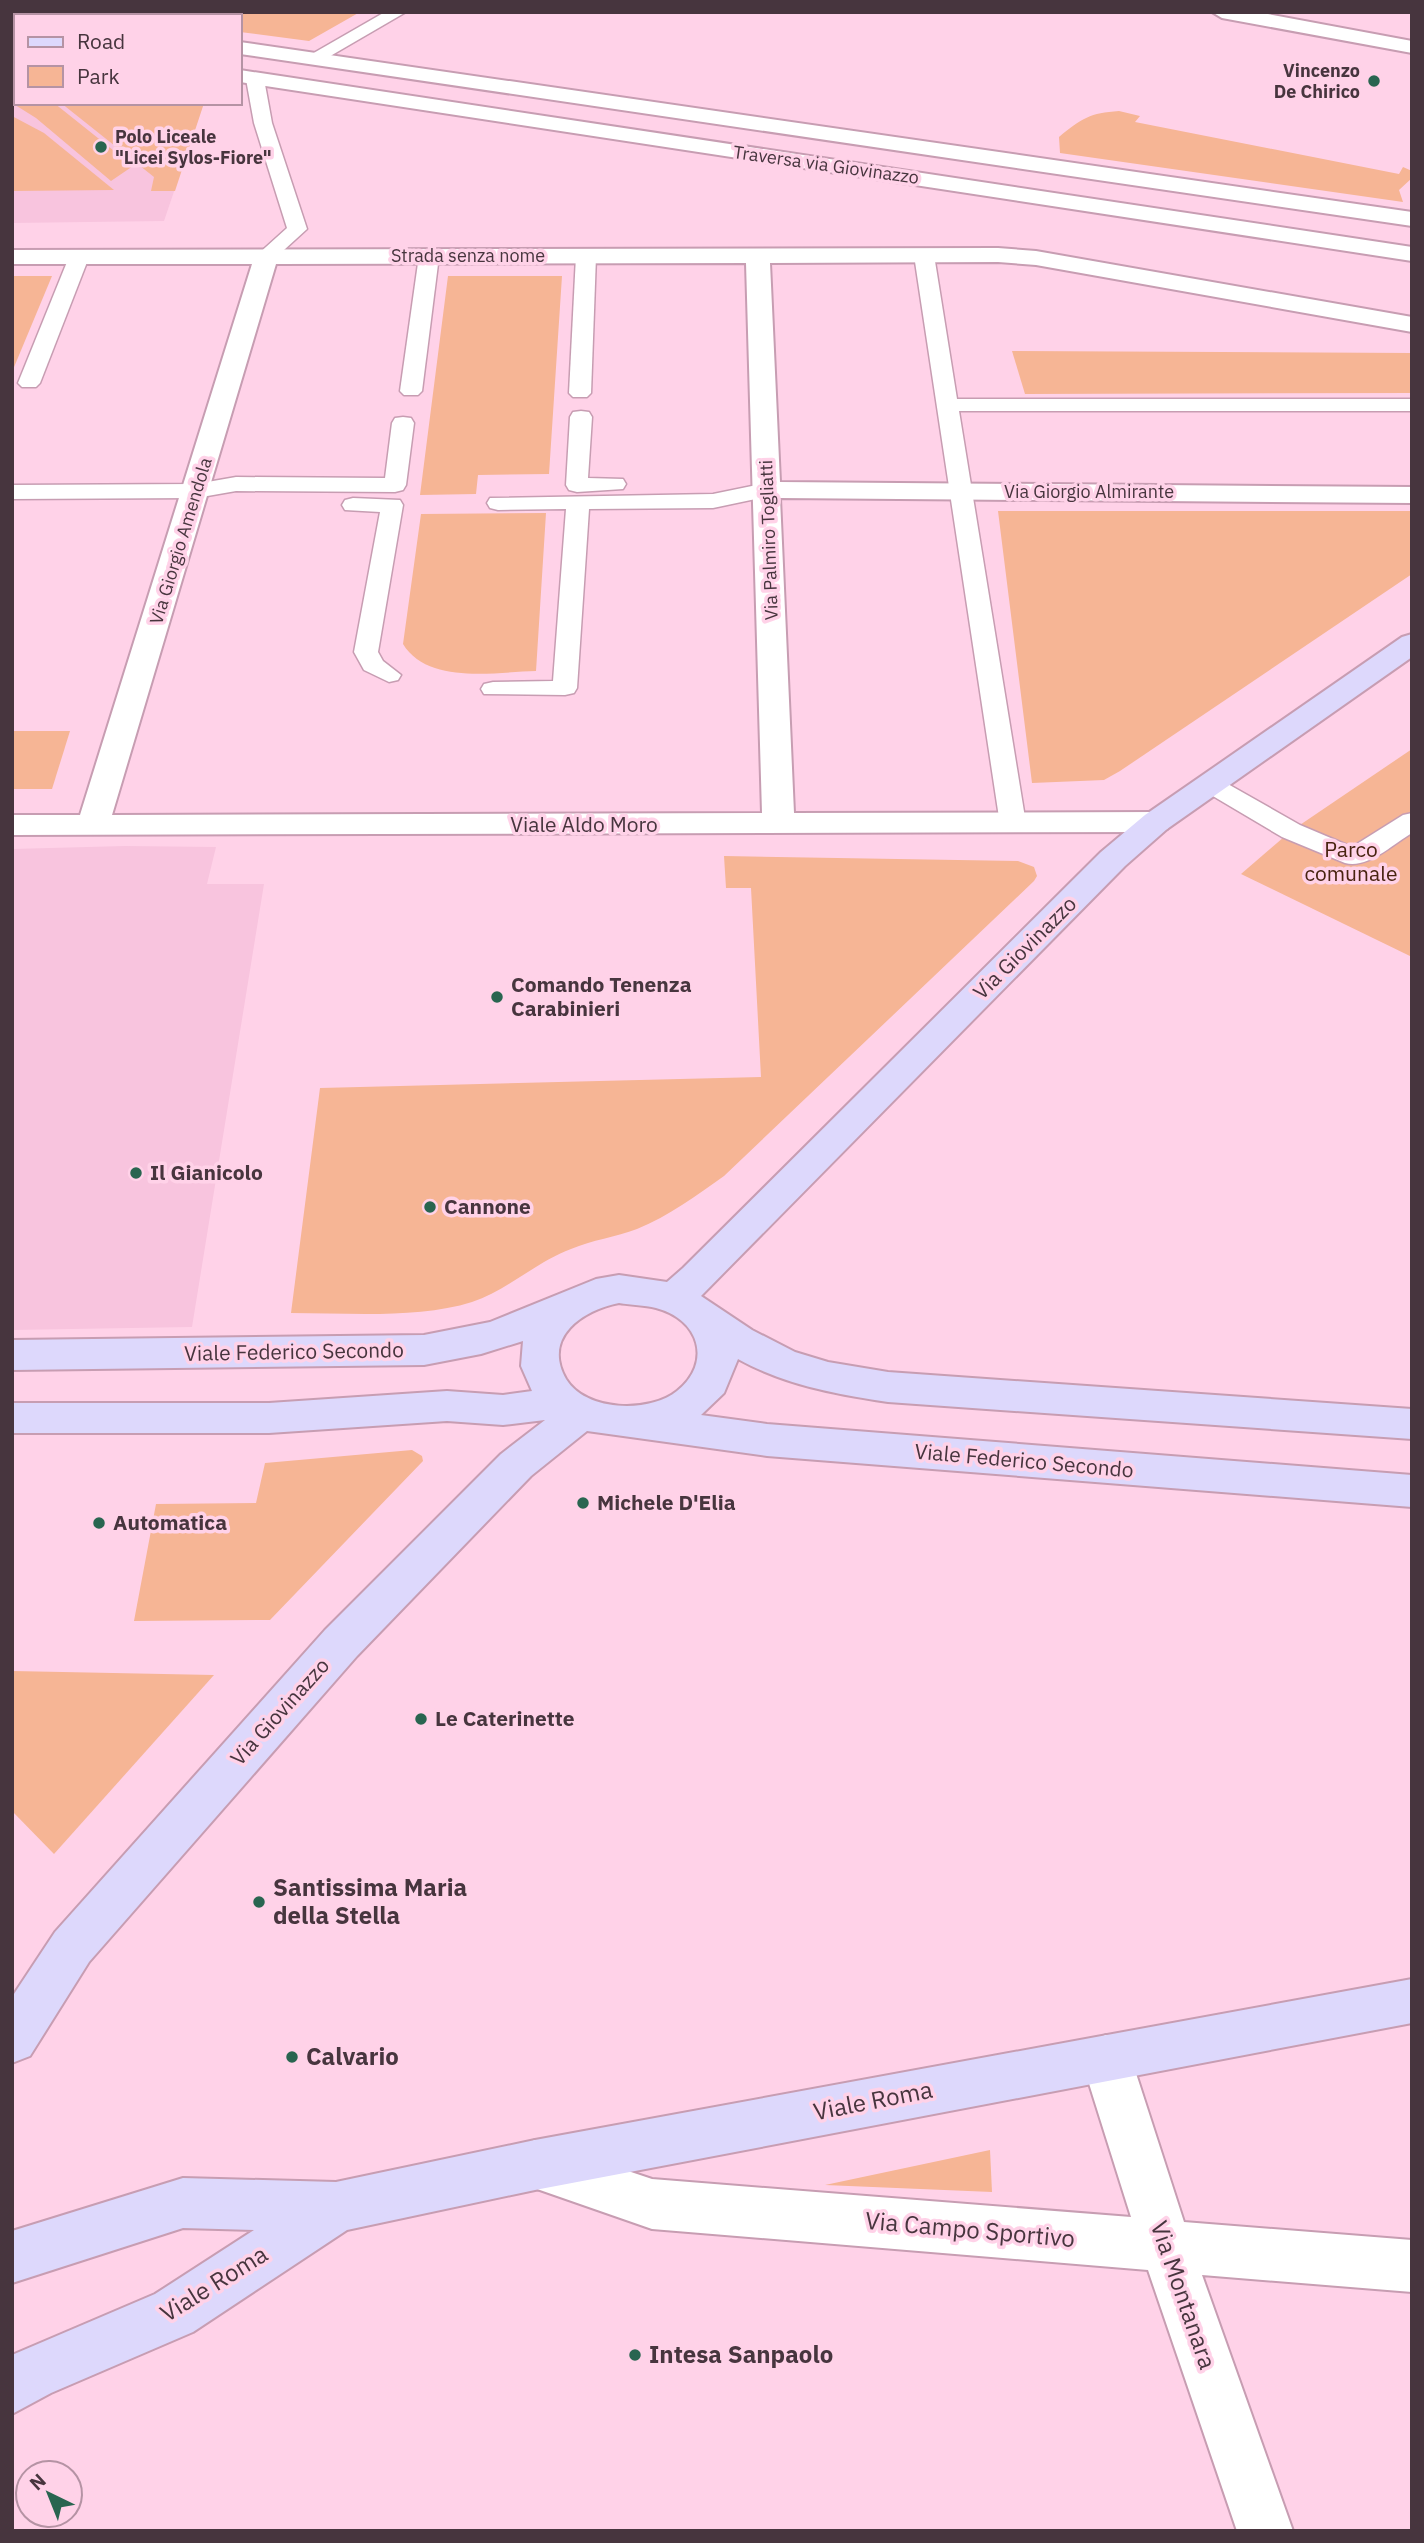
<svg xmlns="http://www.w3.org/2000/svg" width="1424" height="2543" font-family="'IBM Plex Sans',sans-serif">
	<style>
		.built { fill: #f8c4de }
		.green { fill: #f6b595 }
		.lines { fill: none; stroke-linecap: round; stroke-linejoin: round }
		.lane-casing { stroke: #c79db2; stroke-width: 3 }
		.street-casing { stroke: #c79db2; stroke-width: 4 }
		.secondary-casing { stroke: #c79db2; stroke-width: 4 }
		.lane { fill: #fff; fill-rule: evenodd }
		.street { fill: #fff; fill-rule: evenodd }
		.secondary { fill: #ddd8fc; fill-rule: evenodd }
		.poi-dot { fill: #296550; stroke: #ffd2e8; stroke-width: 2.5 }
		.labels { text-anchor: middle; stroke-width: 7; stroke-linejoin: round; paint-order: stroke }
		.far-poi-label { font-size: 18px; font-weight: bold; fill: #47353e; stroke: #ffd2e8; text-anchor: end }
		.far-street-label { font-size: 18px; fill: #47353e; stroke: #ffd2e8 }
		.street-label { font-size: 21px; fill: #47353e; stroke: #ffd2e8 }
		.park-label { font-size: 21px; fill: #482310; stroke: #ffd2e8 }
		.poi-label { font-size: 21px; font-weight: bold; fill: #47353e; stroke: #ffd2e8; text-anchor: start }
		.near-poi-label { font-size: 24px; font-weight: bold; fill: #47353e; stroke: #ffd2e8; text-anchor: start }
		.near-street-label { font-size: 24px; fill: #47353e; stroke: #ffd2e8 }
	</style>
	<rect width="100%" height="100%" fill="#ffd2e8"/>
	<g class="built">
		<path d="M12,57L16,58V103H204L164,221L12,223Z"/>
		<path d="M125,846L216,847L207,884H264L192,1327L12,1330V849Z"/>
	</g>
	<g class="green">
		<path d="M89,12H360L309,41L240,32V16H116Z"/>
		<path d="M12,83L16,84V103H54L133,166L111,181L36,118L12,103Z"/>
		<path d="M61,103H204L175,191H151L154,177Z"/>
		<path d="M1119,111L1140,116L1135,122L1399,174L1403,167L1412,171V178L1399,190L1403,202L1060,153L1059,137C1082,118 1090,113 1119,111Z"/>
		<path d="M12,116L44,133L114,190L12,191Z"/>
		<path d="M12,276H52L12,372Z"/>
		<path d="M448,276H562L549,474L478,475L476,494L420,495Z"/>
		<path d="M1012,351L1412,353V393L1025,394Z"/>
		<path d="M998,511H1412V574L1120,771L1104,780L1032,783Z"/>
		<path d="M546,513L536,671C495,672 428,685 403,644L421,514Z"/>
		<path d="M12,731H70L52,789H12Z"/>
		<path d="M1412,749V957L1241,874L1291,831Z"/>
		<path d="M724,856L1018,861L1034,867L1037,876L1034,881L724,1176C697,1195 669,1216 637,1229C616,1237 592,1240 571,1249C536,1262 508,1290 472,1302C418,1319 347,1313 291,1313L320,1088L761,1077L751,888H726Z"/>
		<path d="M412,1450L422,1456L423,1461L270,1620L134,1621L156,1504L256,1503L265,1463Z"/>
		<path d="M12,1671L214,1675L54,1854L12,1811Z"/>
		<path d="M990,2150L992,2192L825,2185Z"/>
	</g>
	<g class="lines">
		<g class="lane-casing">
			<g id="lane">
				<path d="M385,12H406L320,62L314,63L305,58Z"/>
				<path d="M255,74L264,79L272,123L307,229L273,260L266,262L256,256L287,228L254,123L246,79Z"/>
				<path d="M924,249L934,255L957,399H1412V411H959L1026,824L1022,830L1013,832L1004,830L1000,824L914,255Z"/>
				<path d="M429,250L439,256L422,391L418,395H404L400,391L419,256Z"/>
				<path d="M586,250L596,256L591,393L587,397H573L569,393L576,256Z"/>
				<path d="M79,251L89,257L40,383L36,387H22L18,383L69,257Z"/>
				<path d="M581,411L589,412L592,417L588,478L623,479L626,484L623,489L577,492L569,490L566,485L570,417L573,412Z"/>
				<path d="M403,417L411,418L414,423L406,485L403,490L395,492L236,491L196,498L12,499V485L196,484L236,477L385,478L392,423L395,418Z"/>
				<path d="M767,483L775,485L778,490L775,495L713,508L589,509L577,688L574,693L565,695L484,694L481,689L484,684L493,682L553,681L566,509L498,510L490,508L487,503L490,498L713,494Z"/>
				<path d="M353,498L400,500L403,505L378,652L383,661L401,675L398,680L389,682L364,670L354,652L380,512L345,510L342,505L345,500Z"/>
				<path d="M1210,776L1219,779L1300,825L1352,847L1403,815L1412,813V833C1393,844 1368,869 1345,863L1282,837L1201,789L1197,784L1201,779Z"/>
			</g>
		</g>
		<g class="street-casing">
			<g id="street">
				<path d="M12,12H24L26,16H16V22H12Z"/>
				<path d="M1212,12H1257L1412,41V53L1222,18Z"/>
				<rect x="12" y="38" width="4" height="12"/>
				<path d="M240,42L1412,212V226L240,54Z"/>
				<path d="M240,70L1412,247V261L240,82Z"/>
				<path d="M998,248L1036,251L1412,317V332L1036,265L998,262L770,263L780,482L1412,487V503L780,498L794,813L1156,812L1167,815L1172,822L1167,829L1156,832L12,835V815H80L252,264H12V250ZM746,263L762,813L112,815L276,264Z"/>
				<path d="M1106,2035L1124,2042L1131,2058L1184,2222L1412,2240V2292L1202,2275L1293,2531H1237L1148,2270L652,2229L517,2182L509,2165L517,2148L535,2140L652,2179L1131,2217L1081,2058L1088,2042Z"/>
			</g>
		</g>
		<g class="secondary-casing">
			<g id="secondary">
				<path d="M1412,634V657L1167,829L1125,866L701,1296L752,1330L795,1352L828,1362L888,1372L1412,1409V1439L888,1402C835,1394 785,1385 738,1359L724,1393L701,1415L767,1424L1412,1475V1507L767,1456L587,1431L531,1476L357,1656L89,1962L30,2056L12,2063V1997L55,1932L325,1630L501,1454L545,1420L503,1425L447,1421L269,1433H12V1403H269L447,1391L503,1395L532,1391L521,1366L523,1341L481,1354L424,1365L12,1370V1340L424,1335L490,1322L596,1279L619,1275L667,1282L683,1268L1101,852L1145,815L1402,637ZM619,1303C631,1305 644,1305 656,1308C699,1319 713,1362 677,1391C650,1413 586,1412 566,1379C542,1337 583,1310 619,1303Z"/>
				<path d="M1412,1979V2023L535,2190L347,2230L193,2332L51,2393L12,2414V2355L155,2294L254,2230L183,2228L12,2283V2231L183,2178L336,2182L535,2140Z"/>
			</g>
		</g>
		<use href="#lane" class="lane"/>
		<use href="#street" class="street"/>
		<use href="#secondary" class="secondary"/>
	</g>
	<g class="poi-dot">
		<circle cx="1374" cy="81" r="7"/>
		<circle cx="101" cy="147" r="7"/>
		<circle cx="497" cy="997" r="7"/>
		<circle cx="136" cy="1173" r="7"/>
		<circle cx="430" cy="1207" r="7"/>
		<circle cx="583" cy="1503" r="7"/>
		<circle cx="99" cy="1523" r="7"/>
		<circle cx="421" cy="1719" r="7"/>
		<circle cx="259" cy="1902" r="7"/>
		<circle cx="292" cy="2057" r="7"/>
		<circle cx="635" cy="2355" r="7"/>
	</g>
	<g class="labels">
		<g class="far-poi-label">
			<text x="1360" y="77">Vincenzo<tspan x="1360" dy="21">De Chirico</tspan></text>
			<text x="115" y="143" text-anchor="start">Polo Liceale<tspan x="115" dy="21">"Licei Sylos-Fiore"</tspan></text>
		</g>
		<g class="far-street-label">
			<text transform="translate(826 165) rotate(8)" y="6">Traversa via Giovinazzo</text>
			<text x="468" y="262">Strada senza nome</text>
			<text x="1089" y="498">Via Giorgio Almirante</text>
			<text transform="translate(769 540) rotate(-92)" y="6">Via Palmiro Togliatti</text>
			<text transform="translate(181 541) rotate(-73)" y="6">Via Giorgio Amendola</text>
		</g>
		<g class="street-label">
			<text x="584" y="832">Viale Aldo Moro</text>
			<text transform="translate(1025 948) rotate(-45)" y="7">Via Giovinazzo</text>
			<text transform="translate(294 1352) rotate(-1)" y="7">Viale Federico Secondo</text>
			<text transform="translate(1024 1461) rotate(5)" y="7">Viale Federico Secondo</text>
			<text transform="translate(280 1712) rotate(-48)" y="7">Via Giovinazzo</text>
		</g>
		<g class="park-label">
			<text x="1351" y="857">Parco<tspan x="1351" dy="24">comunale</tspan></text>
		</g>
		<g class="poi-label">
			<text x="511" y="992">Comando Tenenza<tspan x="511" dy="24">Carabinieri</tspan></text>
			<text x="150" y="1180">Il Gianicolo</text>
			<text x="444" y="1214">Cannone</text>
			<text x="597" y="1510">Michele D'Elia</text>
			<text x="113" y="1530">Automatica</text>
			<text x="435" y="1726">Le Caterinette</text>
		</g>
		<g class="near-poi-label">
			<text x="273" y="1896">Santissima Maria<tspan x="273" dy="28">della Stella</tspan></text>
			<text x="306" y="2065">Calvario</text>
			<text x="649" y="2363">Intesa Sanpaolo</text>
		</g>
		<g class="near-street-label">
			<text transform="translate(873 2101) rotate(-11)" y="8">Viale Roma</text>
			<text transform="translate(970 2230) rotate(5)" y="8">Via Campo Sportivo</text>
			<text transform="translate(214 2284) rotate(-32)" y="8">Viale Roma</text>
			<text transform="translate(1183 2295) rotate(71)" y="8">Via Montanara</text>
		</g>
	</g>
	<rect width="1424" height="2543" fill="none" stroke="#47353e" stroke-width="28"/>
	<rect x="14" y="14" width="228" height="91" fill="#ffd2e8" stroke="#b593a4" stroke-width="2"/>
	<rect x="28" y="37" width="35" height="10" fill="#ddd8fc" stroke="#b593a4" stroke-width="2"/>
	<text x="77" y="49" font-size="21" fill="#47353e">Road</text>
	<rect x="28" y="66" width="35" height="21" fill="#f6b595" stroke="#b593a4" stroke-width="2"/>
	<text x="77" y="84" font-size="21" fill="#47353e">Park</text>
	<g transform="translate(49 2494) rotate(317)"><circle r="33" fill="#ffd2e8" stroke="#b593a4" stroke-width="2"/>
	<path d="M0-5L12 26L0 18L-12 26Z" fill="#296550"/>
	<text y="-10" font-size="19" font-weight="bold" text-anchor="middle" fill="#47353e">N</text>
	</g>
</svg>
